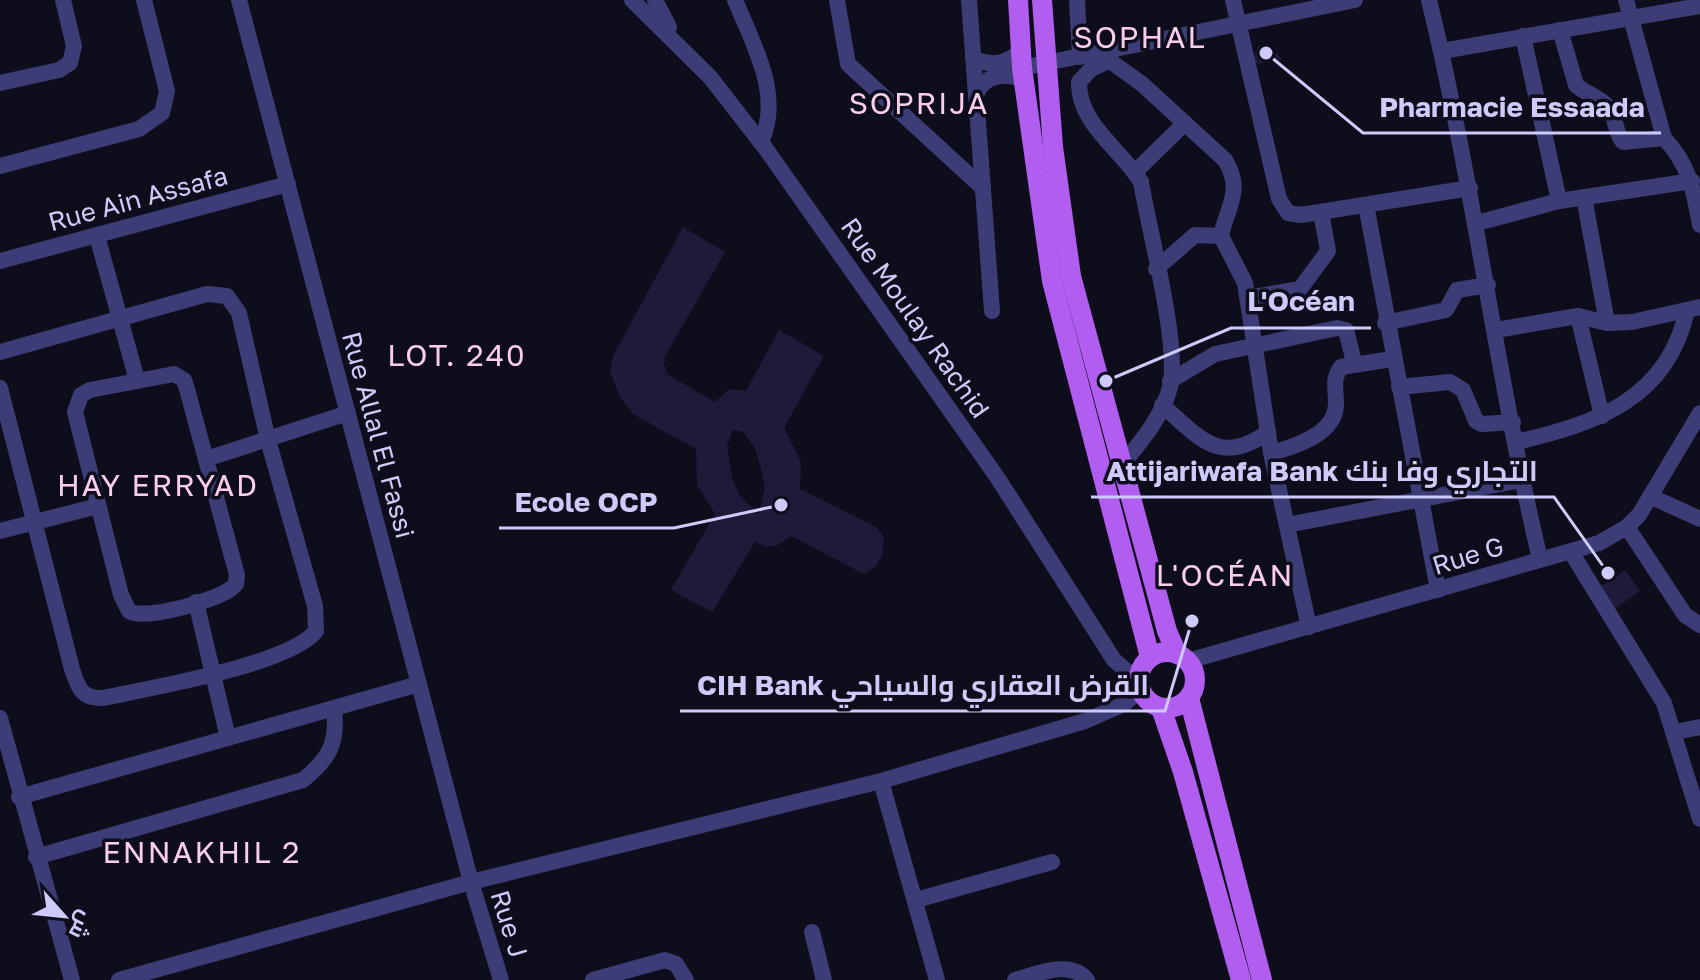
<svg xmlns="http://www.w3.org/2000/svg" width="1700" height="980" font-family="'Golos Text',Cairo,sans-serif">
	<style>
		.building { fill: #1f1a3a; fill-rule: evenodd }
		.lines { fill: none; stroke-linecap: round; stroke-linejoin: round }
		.minor { stroke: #3c3d76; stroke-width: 16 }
		.major { stroke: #b05df0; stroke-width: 20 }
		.labels { text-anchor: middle; stroke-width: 7; stroke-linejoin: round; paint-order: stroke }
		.street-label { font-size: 26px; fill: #cecbfa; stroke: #0e0d1b }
		.quarter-label { font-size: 30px; letter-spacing: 2px; fill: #facded; stroke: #0e0d1b }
		.leader { fill: none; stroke: #cecbfa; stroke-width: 3 }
		.callout-dot { fill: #cecbfa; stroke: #0e0d1b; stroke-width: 3 }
		.callout-label { font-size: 28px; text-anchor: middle; font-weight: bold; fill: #cecbfa; stroke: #0e0d1b; stroke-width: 7; stroke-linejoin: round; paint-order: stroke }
	</style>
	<rect width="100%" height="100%" fill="#0e0d1b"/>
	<g class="building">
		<path d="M1267,44L1282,59L1257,64L1253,59L1258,46Z"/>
		<path d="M683,227L725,252L663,360L667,374L715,402L729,389L746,391L779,330L824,356L784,428L801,462L800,489L876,527L884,537L882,556L875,567L864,574L791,536L778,545L767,547L755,542L712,612L671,590L715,514L697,485L696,449L633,414L620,397L610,372L613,356ZM733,430L743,432L755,448L761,468L765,488L759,514L739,495L732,478L727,446Z"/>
		<path d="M1625,570L1640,591L1613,610L1598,588Z"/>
	</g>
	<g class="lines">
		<g class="minor">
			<path d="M239,0L471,882L501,980"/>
			<path d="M632,0L710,77L766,149L997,477L1114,660L1128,672L1139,674"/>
			<path d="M655,0L669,27"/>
			<path d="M735,0C753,44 783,95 761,142"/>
			<path d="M837,0L848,64L983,188"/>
			<path d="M969,0L992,311"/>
			<path d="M1077,0L1080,57"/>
			<path d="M1233,0L1279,199L1288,213L1301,215L1470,188"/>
			<path d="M1429,0C1474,185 1496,374 1540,559"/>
			<path d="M1560,30L1576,85C1586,94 1600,97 1608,107C1617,118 1614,131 1623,142L1664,138L1626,0"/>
			<path d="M1523,36L1559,201"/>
			<path d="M1442,51L1700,6"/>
			<path d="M1099,53L1142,84L1225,160C1244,191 1227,206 1221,236L1245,283L1271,453L1309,627"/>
			<path d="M973,58C991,67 1007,65 1021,50"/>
			<path d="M1111,60L1091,69L1079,82C1078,124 1121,149 1141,182C1149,230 1180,346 1170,387C1163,416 1140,443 1122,465"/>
			<path d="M1022,68L1355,0"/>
			<path d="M0,83L59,70L70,63L74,46L63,0"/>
			<path d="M976,95C983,75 1007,71 1024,81"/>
			<path d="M1664,138C1689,164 1694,191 1700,225"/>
			<path d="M0,166L139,129L162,113L167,91L144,0"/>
			<path d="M1135,172L1185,123"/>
			<path d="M1584,197L1607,323"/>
			<path d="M1366,205L1438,590"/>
			<path d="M1477,223L1559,201L1692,181"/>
			<path d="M97,236L137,380"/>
			<path d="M0,261L288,184"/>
			<path d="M1156,269L1195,235L1221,236"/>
			<path d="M1248,298L1300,289L1328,251L1321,212"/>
			<path d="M1578,316L1602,416"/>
			<path d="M1385,323L1446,310L1457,290L1488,285"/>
			<path d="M1496,330L1578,316L1607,323L1632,322L1700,307"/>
			<path d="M0,352L207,294L227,296L239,313L268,440L315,606L316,631C289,665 149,688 103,698C81,699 78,687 72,669L0,388"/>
			<path d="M174,374L184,380L187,389L237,575L236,584C226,599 145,621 129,611L121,595L75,412L81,395L90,390Z"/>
			<path d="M1170,381L1215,354L1337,328L1346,330L1354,362"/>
			<path d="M1399,387L1450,382L1463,390L1476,421L1482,424L1513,422"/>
			<path d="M1162,405C1200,438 1220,467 1268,432"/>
			<path d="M1516,442C1596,424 1668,399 1687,310"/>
			<path d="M1271,453C1294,447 1337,434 1336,403C1336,388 1332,379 1341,367L1392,359"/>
			<path d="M206,459L348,413"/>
			<path d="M1652,497L1700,519"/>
			<path d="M1287,525L1521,480"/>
			<path d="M1627,527L1685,615L1700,625"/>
			<path d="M0,531L98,506"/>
			<path d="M1571,552L1664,703L1700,819"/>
			<path d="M196,602L228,738"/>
			<path d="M1188,661L1599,543L1627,527L1639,515L1700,413"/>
			<path d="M0,718L72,980"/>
			<path d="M1675,732L1700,727"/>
			<path d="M881,781L937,980"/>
			<path d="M19,797L419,684"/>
			<path d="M36,857L303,780C330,758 338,743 334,708"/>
			<path d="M916,900L1052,862"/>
			<path d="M812,932L824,980"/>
			<path d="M119,980L471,882L881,781L1085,721L1124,704L1140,690"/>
			<path d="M593,980L665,960L676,964L686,980"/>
			<path d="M1015,980C1037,974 1071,959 1087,980"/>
		</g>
		<g class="major">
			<path d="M1018,0L1022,68L1052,281L1150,657"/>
			<path d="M1042,0L1053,147L1071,276L1167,631L1177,654"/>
			<circle cx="1167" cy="680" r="28"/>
			<path d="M1189,698L1262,980"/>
			<path d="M1161,708L1183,772L1241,980"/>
		</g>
	</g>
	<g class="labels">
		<g class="street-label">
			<text transform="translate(138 199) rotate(-15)" y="9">Rue Ain Assafa</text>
			<text transform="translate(915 318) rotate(55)" y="9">Rue Moulay Rachid</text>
			<text transform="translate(378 435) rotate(75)" y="9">Rue Allal El Fassi</text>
			<text transform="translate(1468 556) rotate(-17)" y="9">Rue G</text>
			<text transform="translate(509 924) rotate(73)" y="9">Rue J</text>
		</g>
		<g class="quarter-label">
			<text x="1140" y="48">SOPHAL</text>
			<text x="919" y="114">SOPRIJA</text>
			<text x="457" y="366">LOT. 240</text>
			<text x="158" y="496">HAY ERRYAD</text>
			<text x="1225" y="586">L'OCÉAN</text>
			<text x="202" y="863">ENNAKHIL 2</text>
		</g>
	</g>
	<path class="leader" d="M1266 53L1363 133H1661M1106 381L1231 328H1371M1608 573L1554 497H1091M781 505L674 528H499M1192 621L1165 711H680"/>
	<g class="callout-dot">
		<circle cx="1266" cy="53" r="8"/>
		<circle cx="1106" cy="381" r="8"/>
		<circle cx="1608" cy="573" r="8"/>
		<circle cx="781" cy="505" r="8"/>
		<circle cx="1192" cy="621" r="8"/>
	</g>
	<g class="callout-label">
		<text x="1512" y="117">Pharmacie Essaada</text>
		<text x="1301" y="311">L'Océan</text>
		<text x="1322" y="481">Attijariwafa Bank التجاري وفا بنك</text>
		<text x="586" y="512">Ecole OCP</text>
		<text x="923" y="695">CIH Bank القرض العقاري والسياحي</text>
	</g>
	<g transform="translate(64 916) rotate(117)" stroke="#0e0d1b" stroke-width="6" paint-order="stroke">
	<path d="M0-6L14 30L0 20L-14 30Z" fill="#cecbfa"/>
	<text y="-12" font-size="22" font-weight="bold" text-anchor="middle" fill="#cecbfa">ش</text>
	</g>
</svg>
